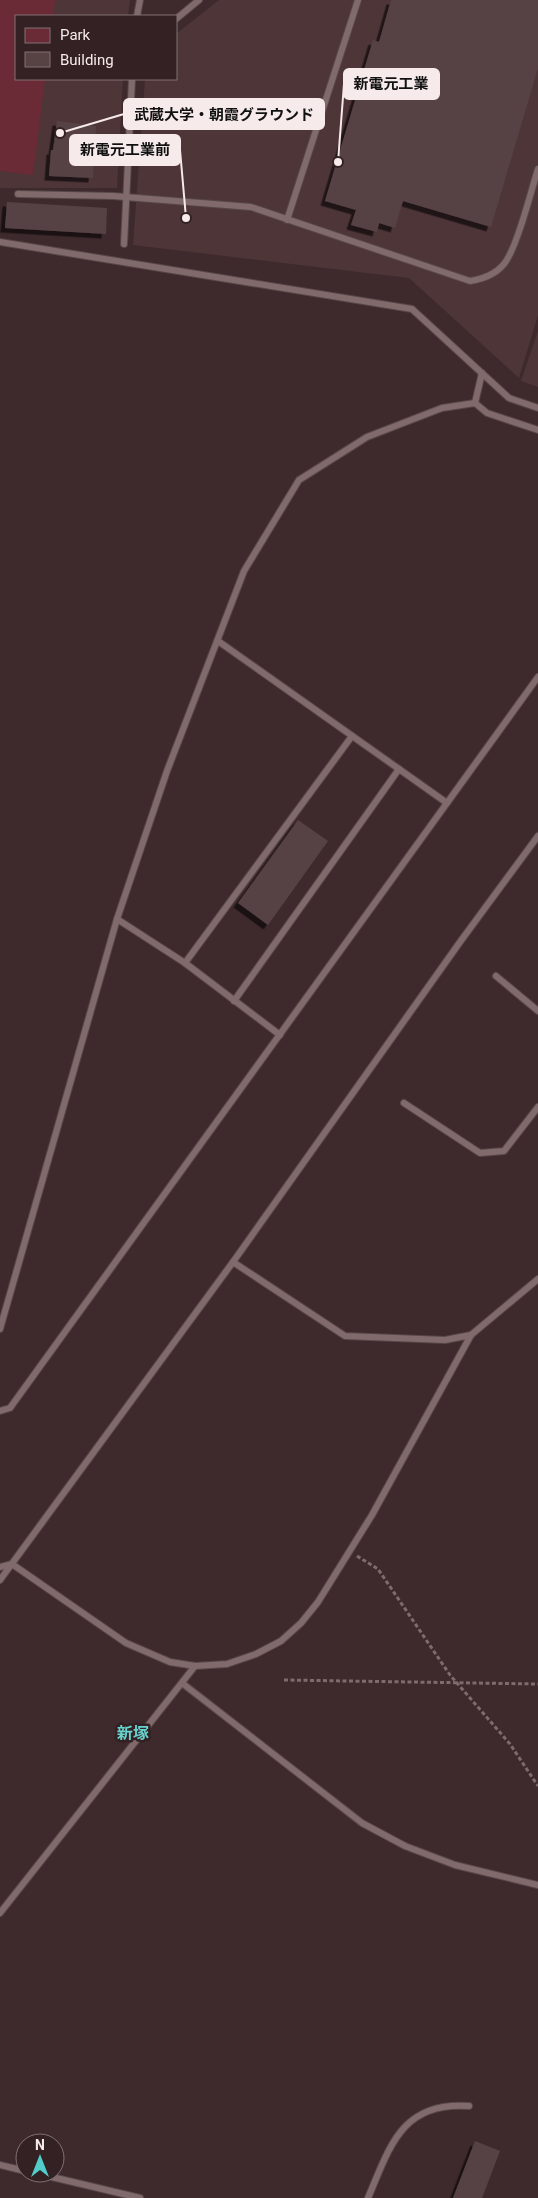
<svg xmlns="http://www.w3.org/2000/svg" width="538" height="2198" font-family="Roboto,'Noto Sans JP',sans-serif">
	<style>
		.built { fill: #4e3538 }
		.green { fill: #6a2a36 }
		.building { fill: #574244; filter: url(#shadow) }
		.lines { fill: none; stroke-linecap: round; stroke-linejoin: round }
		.service-casing { stroke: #574748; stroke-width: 8 }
		.path { stroke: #7d6b6d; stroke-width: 3; stroke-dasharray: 4 2.5; stroke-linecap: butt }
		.service { stroke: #816a6c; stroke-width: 6 }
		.labels { text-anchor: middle; stroke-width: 5; stroke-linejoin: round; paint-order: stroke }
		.quarter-label { font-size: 16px; font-weight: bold; fill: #66d3ce; stroke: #332123 }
		.leader { fill: none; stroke: #f7eaeb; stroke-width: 2 }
		.callout-dot { fill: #f7eaeb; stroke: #332123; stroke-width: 2 }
		.callout { fill: #f7eaeb; stroke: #f7eaeb; stroke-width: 2 }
		.callout-label { font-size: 15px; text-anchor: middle; font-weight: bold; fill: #111 }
	</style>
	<defs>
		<filter id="shadow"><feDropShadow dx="-4.5" dy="4.5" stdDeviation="0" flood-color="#0009"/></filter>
	</defs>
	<rect width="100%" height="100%" fill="#3e2a2c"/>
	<g class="built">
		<path d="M0,0H130L128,16H16V79H123L117,188H0Z"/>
		<path d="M219,0H538V315L519,378L409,278L133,245L145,79H176V34Z"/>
		<path d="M538,331V387L521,381Z"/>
	</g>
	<path class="green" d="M0,0H55L53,16H16V79H45L33,175L0,171Z"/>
	<g class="building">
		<path d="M391,0H538V68L491,227L403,201L395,228L379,223L377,232L351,225L356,210L325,201L373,40L379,42Z"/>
		<path d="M57,121L96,126L93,178L49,176L51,150H53Z"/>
		<path d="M7,202L107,208L106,234L5,228Z"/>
		<path d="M298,820L328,841L268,925L238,903Z"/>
		<path d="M475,2141L500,2151L482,2198H453Z"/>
	</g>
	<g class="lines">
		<g class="service-casing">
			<g id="service">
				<path d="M137,16L140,0"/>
				<path d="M176,19L199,0"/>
				<path d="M18,194L113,196L251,207L470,281C483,279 495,275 504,264C517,248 531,191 538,169"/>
				<path d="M287,220L358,0"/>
				<path d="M0,242L412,309L509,398L538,408"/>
				<path d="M124,244L132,79"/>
				<path d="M475,403L482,373"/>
				<path d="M218,641L447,803"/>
				<path d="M117,919L185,963L280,1035"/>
				<path d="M185,963L352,736"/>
				<path d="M496,976L538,1011"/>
				<path d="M234,1001L399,769"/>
				<path d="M404,1103L480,1153L504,1151L538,1107"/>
				<path d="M233,1262L345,1336L445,1340L471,1335"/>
				<path d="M0,1329L117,919L167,771L244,571L299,480L367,437L442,408L475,403L487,413L538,430"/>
				<path d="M0,1411L10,1408L538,677"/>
				<path d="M0,1567L12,1564L126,1643L170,1662L195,1666L227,1664L256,1654L281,1641L301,1623L318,1602L372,1515L471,1335L538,1279"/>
				<path d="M0,1580L233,1262L460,942L538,836"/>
				<path d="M182,1683L362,1823L405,1846L455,1865L538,1885"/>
				<path d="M0,1913L195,1666"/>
				<path d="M0,2165L25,2171"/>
				<path d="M35,2173L140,2198"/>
				<path d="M368,2198C390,2146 402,2101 469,2106"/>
			</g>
		</g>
		<g class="path">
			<path d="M357,1556L378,1569L450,1675L510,1744L538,1786"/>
			<path d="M284,1680L538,1684"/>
		</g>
		<use href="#service" class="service"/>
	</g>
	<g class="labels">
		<g class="quarter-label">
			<text x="133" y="1739">新塚</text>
		</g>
	</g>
	<path class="leader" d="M338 162L344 84M60 133L124 114M186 218L180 150"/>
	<g class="callout-dot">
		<circle cx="338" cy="162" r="5"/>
		<circle cx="60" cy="133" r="5"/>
		<circle cx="186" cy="218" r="5"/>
	</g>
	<g class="callout">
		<rect x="344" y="69" width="95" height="30" rx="5"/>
		<rect x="124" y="99" width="200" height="30" rx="5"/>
		<rect x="70" y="135" width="110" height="30" rx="5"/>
	</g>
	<g class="callout-label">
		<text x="391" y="89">新電元工業</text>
		<text x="224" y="120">武蔵大学・朝霞グラウンド</text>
		<text x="125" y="155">新電元工業前</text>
	</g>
	<rect x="15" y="15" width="162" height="65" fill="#332123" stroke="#817173"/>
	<rect x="25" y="28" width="25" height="15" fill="#6a2a36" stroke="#817173"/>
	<text x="60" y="40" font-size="15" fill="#f7eaeb">Park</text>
	<rect x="25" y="52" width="25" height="15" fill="#574244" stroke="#817173"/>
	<text x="60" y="65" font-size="15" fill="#f7eaeb">Building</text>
	<g transform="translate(40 2158)"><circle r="24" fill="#332123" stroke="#817173"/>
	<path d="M0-4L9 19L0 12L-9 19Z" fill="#53cdc9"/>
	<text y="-8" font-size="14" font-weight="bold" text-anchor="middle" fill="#f7eaeb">N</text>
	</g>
</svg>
